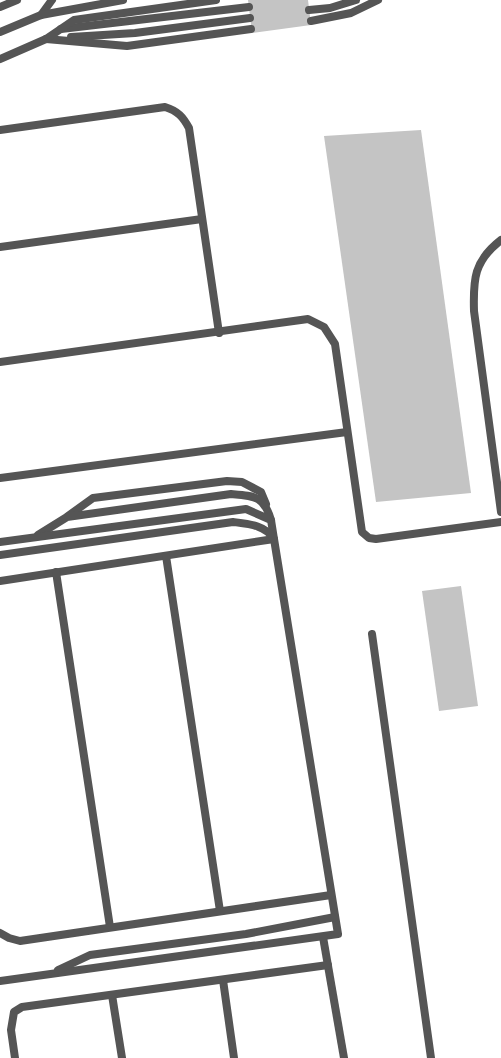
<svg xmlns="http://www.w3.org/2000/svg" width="501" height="1058" font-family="Raleway,sans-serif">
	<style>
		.building { fill: #c4c4c4 }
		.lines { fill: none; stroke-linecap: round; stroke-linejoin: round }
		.service { stroke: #555; stroke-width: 8 }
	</style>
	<rect width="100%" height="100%" fill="#fff"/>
	<g class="building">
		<path d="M248,0H308L311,25L252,33Z"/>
		<path d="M421,130L471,493L376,502L324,136Z"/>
		<path d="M461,586L478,706L439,711L422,591Z"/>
	</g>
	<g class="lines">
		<g class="service">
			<path d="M0,7L17,0"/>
			<path d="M309,10L330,8L356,0"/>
			<path d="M41,15L52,0"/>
			<path d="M311,21L351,13L378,0"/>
			<path d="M61,29L249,7"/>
			<path d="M0,32L41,15L123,0"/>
			<path d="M71,37L135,33L250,18"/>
			<path d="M46,39L127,46L251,29"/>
			<path d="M0,59L46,39L74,20L216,0"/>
			<path d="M0,130L165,107C178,111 183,117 189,128L219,333"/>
			<path d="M501,240C474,261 473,279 474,311L501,512"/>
			<path d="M0,247L202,219"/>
			<path d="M0,362L308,319L324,327L335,344L362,532L369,538L376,539L501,522"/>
			<path d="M0,478L347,432"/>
			<path d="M68,516L93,498L227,481L242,482L261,492L266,504"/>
			<path d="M38,535L67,517L231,494C255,496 264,496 271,520"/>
			<path d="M0,542L246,509L271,520L274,539L0,581"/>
			<path d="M0,555L233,522C249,524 265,525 274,539L338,934L0,981"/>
			<path d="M166,556L220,911"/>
			<path d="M56,572L110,927"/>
			<path d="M372,634L431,1058"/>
			<path d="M0,933L9,938L20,941L331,895"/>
			<path d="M323,937L344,1058"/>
			<path d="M58,970L90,955L246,934L335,917"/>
			<path d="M223,980L234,1058"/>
			<path d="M112,995L122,1058"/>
			<path d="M15,1058L11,1030L14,1012L22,1007L328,965"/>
		</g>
	</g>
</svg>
